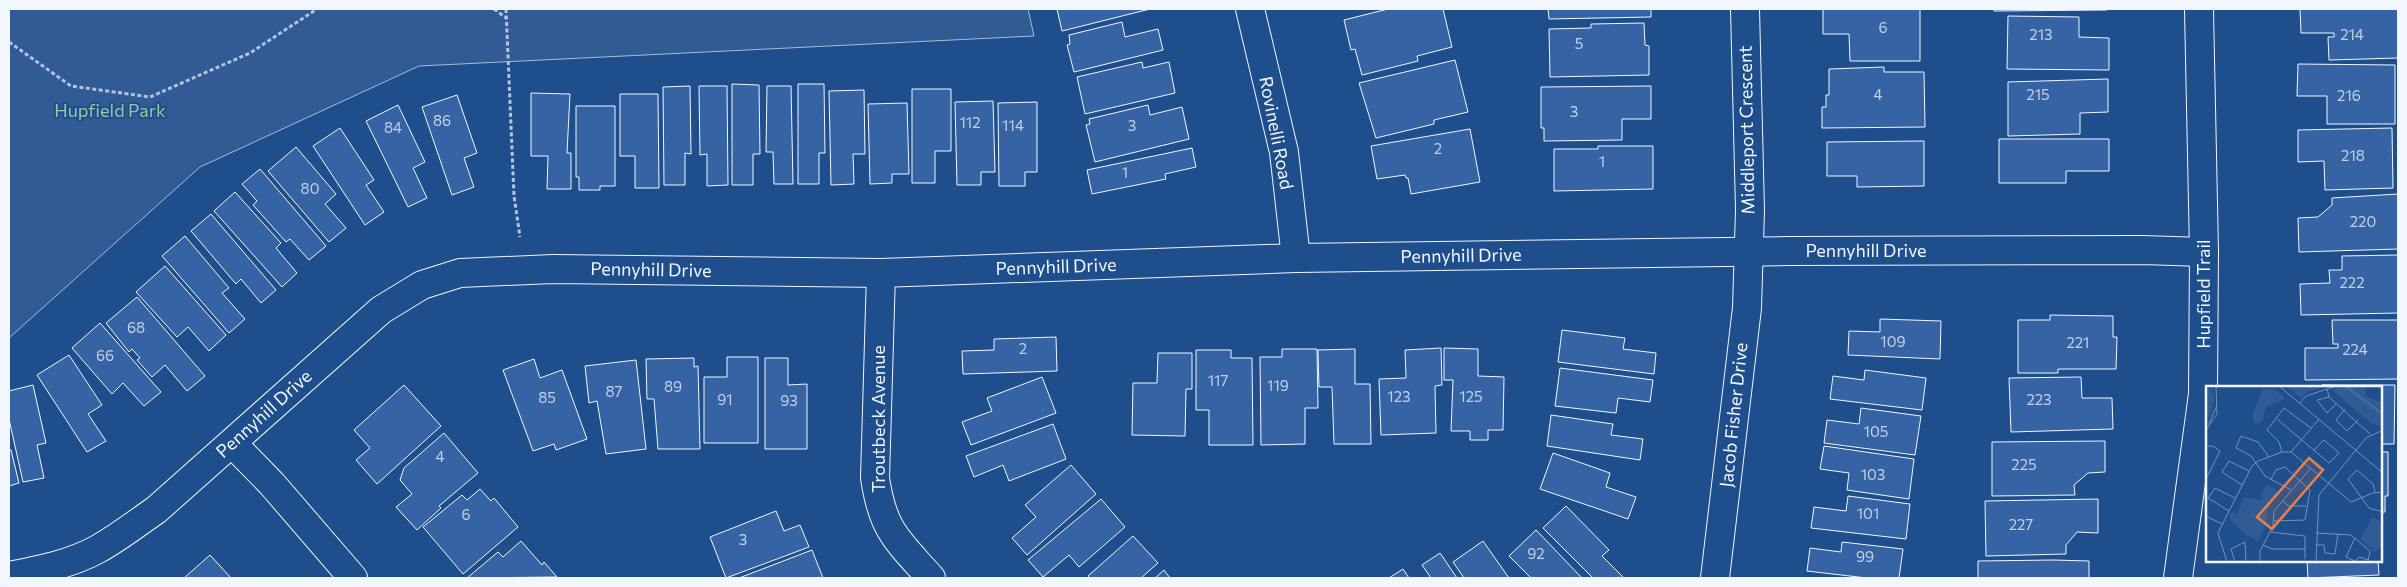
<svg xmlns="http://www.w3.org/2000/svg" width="2407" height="587" font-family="Commissioner,sans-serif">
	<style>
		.built { fill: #305b95; stroke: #a8bbd7 }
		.building { fill: #3563a3; stroke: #f2f6ff }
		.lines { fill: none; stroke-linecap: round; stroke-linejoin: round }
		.minor-casing { stroke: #f2f6ff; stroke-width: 30 }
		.path { stroke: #b3c4dc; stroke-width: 3; stroke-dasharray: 4 2.5; stroke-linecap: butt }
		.minor { stroke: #1f4e8c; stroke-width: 28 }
		.labels { text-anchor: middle; stroke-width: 4; stroke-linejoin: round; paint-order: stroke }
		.number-label { font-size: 15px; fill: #c3d1e8 }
		.park-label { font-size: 18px; fill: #97c8a6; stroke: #1f4e8c }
		.street-label { font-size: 18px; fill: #f2f6ff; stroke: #1f4e8c }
		.inset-river { fill: none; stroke: #446ba0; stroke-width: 2.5 }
		.inset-road { fill: none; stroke: #7391ba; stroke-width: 1 }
		.view { fill: #ea8049; fill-opacity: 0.15; stroke: #ea8049; stroke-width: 2.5 }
		.inset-edge { fill: none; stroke: #f2f6ff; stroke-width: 2.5 }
	</style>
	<rect width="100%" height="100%" fill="#1f4e8c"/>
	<path class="built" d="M9,9H1028L1034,36L419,66L200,167L9,338Z"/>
	<g class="building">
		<path d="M1057,9H1150L1062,31Z"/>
		<path d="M1388,9H1443L1452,47L1417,56L1418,61L1362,75L1355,49L1351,50L1344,20Z"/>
		<path d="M1548,9H1651V17L1549,19Z"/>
		<path d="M1823,9H1920V61H1850L1849,34H1823Z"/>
		<path d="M1994,9H2107V10L1994,11Z"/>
		<path d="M2300,9H2398V58L2329,60L2328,37H2334V33H2301Z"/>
		<path d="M2008,16L2079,17V37L2109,38V70L2007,69Z"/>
		<path d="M1122,22L1125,37L1158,29L1163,50L1074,72L1067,45L1070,44L1069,35Z"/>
		<path d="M1644,23L1645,45L1649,46V75L1550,77L1549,29L1591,28V24Z"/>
		<path d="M1455,60L1468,112L1434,120V124L1376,138L1359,83Z"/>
		<path d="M1142,62L1143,68L1169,62L1175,93L1085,114L1077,77Z"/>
		<path d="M2298,64L2395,65V124H2327V96H2297Z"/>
		<path d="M1884,67V72H1924L1925,127L1822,128V107H1826V95H1829V69Z"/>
		<path d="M2108,79V112L2080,113V134L2008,136V82Z"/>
		<path d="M732,84L759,85L760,154H753V185H732Z"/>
		<path d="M798,84H824L825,153H819V184H798Z"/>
		<path d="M690,86L691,154L685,153V185H664L663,87Z"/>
		<path d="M699,86H727L728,185L707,186V154L700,155Z"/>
		<path d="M767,86H791L793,184H774L773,152H766Z"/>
		<path d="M1651,86V119H1622V140L1544,141V128H1541V87Z"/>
		<path d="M912,89H951V151H935V183H912Z"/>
		<path d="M864,90L865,154H853L854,184L831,185L829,91Z"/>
		<path d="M531,93L570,94L567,153H571V189H547L548,156H531Z"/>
		<path d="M620,94H658L659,188H635V156H620Z"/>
		<path d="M457,95L477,153L464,158L474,187L452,195L422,107Z"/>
		<path d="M993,101L995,172H981V185H957L955,102Z"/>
		<path d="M1037,102V172H1025V186H999L998,103Z"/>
		<path d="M907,103L909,174H892V183L870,184L868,104Z"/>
		<path d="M398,105L425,162L413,168L427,198L408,207L366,121Z"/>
		<path d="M1148,105L1150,115L1182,107L1189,139L1095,162L1086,125L1090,124L1089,119Z"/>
		<path d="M576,106H615V186H600V190H579V177H576Z"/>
		<path d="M340,128L374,180L366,185L384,212L365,225L313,146Z"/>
		<path d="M2392,128L2393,188L2325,190L2324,161L2298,162V130Z"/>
		<path d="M1470,129L1480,182L1411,194L1408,178H1406L1405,175L1377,179L1371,146Z"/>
		<path d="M1999,139H2109V171H2066V183H1999Z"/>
		<path d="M1924,141V186L1857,187V176H1827V142Z"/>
		<path d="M1598,146H1653V189L1554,191V149H1598Z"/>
		<path d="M296,147L336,194L325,204L346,228L329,242L268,171Z"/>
		<path d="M1192,148L1196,167L1165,174L1166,179L1092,194L1087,170Z"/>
		<path d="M260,169L326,246L309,260L290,239L286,242L253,205L257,201L242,184Z"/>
		<path d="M235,192L281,243L276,248L297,273L282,287L214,211Z"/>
		<path d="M2398,194V249L2299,252L2298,218L2318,217L2332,205V198Z"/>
		<path d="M211,214L276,290L261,303L241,279L236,284L191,231Z"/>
		<path d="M185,236L229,288L222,293L245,319L229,333L162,256Z"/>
		<path d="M2398,255V313L2301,315L2300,284L2330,283L2329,270H2342V256Z"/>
		<path d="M165,266L226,335L209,351L188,327L177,337L136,292Z"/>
		<path d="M137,297L205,376L187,391L165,365L152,377L137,360L140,358L132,349L129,352L106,323Z"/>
		<path d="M2050,315L2113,316V337H2117L2116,369H2058V373H2018V320H2050Z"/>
		<path d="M1880,319L1941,321L1940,359L1848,355L1849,331L1880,332Z"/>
		<path d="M2332,320H2398V379L2305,380V348H2338V344H2333Z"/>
		<path d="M100,323L161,392L144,406L123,383L112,394L72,348Z"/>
		<path d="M1562,330L1625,338L1623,349L1656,353L1654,374L1558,362Z"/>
		<path d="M1056,337L1057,371L963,374L962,351L994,350V339Z"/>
		<path d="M1441,348L1442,385L1435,386L1436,433L1381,435L1379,379L1406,378L1405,350Z"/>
		<path d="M1444,348L1478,349V376L1504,377L1503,430H1488V440H1470V431H1451L1453,380H1444Z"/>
		<path d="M1282,349H1317L1318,408H1305V444L1261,445L1260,357H1282Z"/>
		<path d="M1355,349V384H1370L1371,444H1334L1332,387H1319L1318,350Z"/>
		<path d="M1196,350H1231V358H1252L1253,445H1209V410H1196Z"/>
		<path d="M1158,353H1192V389H1186L1185,436L1132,435L1133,383H1157Z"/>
		<path d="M69,355L102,405L88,414L106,441L87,452L37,375Z"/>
		<path d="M727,357H758V443H704V377H727Z"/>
		<path d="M694,358V367L698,366L700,449H658L654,399H647L646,359Z"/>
		<path d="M765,358H788V385L807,384V449H765Z"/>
		<path d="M534,359L540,378L562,370L587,439L556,450L554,444L533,451L503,370Z"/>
		<path d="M636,360L646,449L606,454L597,401L589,403L585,366Z"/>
		<path d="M1560,368L1653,380L1650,402L1618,398L1616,413L1555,406Z"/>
		<path d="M1865,370L1926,378L1922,410L1830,399L1833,376L1864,380Z"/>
		<path d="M1042,377L1056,413L971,445L962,422L992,411L987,398Z"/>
		<path d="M2081,377L2082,398H2112L2113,429L2011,432L2009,378Z"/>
		<path d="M33,385L46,443L37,445L44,478L23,482L9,419V391Z"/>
		<path d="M404,385L441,426L377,484L356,460L370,448L354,430Z"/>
		<path d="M2322,385H2395L2394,444H2381V387Z"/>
		<path d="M1861,408L1921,416L1915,455L1824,443L1827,420L1859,424Z"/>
		<path d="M1551,415L1613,424L1611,435L1643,439L1640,460L1547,446Z"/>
		<path d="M1053,424L1066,459L1009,481L1003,465L974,477L966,456Z"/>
		<path d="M444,433L478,473L439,506L441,508L417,530L396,507L412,494L400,480L404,468Z"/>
		<path d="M2105,441V472L2088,473L2074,485L2075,495L1992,496V442Z"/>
		<path d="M1824,446L1914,459L1909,499L1847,490L1849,473L1820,469Z"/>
		<path d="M9,449L11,450L19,483L9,486Z"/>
		<path d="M2381,452H2388V496H2385V512H2381Z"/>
		<path d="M1553,453L1610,473L1606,487L1636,497L1628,519L1540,489Z"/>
		<path d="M1071,465L1096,494L1027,555L1012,538L1036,517L1025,505Z"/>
		<path d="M480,489L491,501L494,498L518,527L463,574L423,527L462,495L467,500Z"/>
		<path d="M1848,496L1910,504L1906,539L1811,528L1814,507L1846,511Z"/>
		<path d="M1101,499L1125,527L1079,567L1069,555L1043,577L1028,560Z"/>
		<path d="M2098,499V533L2077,532L2066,545V554L1986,556L1985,501Z"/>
		<path d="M1566,506L1609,550L1602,556L1624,578H1593L1543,528Z"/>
		<path d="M776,511L784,531L800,525L809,547L726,578L710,537Z"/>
		<path d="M1536,530L1582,578H1531L1509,556Z"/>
		<path d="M1133,536L1158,563L1141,578H1090L1088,576Z"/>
		<path d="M521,541L542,565L544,562L557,577L467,578L498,552L503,557Z"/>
		<path d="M1483,541L1509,578H1464L1453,562Z"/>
		<path d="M1842,542L1903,549L1899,578H1867L1807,571L1810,548L1841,552Z"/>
		<path d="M812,550L823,578H739Z"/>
		<path d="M1440,553L1457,578H1431L1422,565Z"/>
		<path d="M210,555L231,578H184Z"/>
		<path d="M2054,560L2089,561V578H1978V561Z"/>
		<path d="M2307,561H2378L2379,575L2308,578Z"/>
		<path d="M1403,569L1409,578H1389Z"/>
		<path d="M1164,570L1170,578H1155Z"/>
	</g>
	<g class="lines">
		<g class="minor-casing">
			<g id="minor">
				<path d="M1250,9L1284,152L1296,258"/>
				<path d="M881,273L875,478C883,531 897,540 931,578"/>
				<path d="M232,443L272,484L353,578"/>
				<path d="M9,576C39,570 71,564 98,549C118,538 137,523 156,510L381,310L422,285L460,273L553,269L881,273L1296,258L1789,251L2142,250L2204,252"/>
				<path d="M1715,578L1747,308L1750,210L1745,9"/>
				<path d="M2178,578L2203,394L2204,252L2199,9"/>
			</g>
		</g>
		<g class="path">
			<path d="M494,9L506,18"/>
			<path d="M506,9L514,196L520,237"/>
			<path d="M9,42L71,86L150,97L250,53L317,9"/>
		</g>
		<use href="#minor" class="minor"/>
	</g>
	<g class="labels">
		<g class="number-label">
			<text x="1883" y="33">6</text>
			<text x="2041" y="40">213</text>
			<text x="2352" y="40">214</text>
			<text x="1579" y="49">5</text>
			<text x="1878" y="100">4</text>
			<text x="2038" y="100">215</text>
			<text x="2349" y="101">216</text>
			<text x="1574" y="117">3</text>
			<text x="442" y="126">86</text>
			<text x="970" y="128">112</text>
			<text x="1013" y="131">114</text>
			<text x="1132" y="131">3</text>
			<text x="393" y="133">84</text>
			<text x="1438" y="154">2</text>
			<text x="2353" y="161">218</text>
			<text x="1602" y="167">1</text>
			<text x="1125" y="178">1</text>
			<text x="310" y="194">80</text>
			<text x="2363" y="227">220</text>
			<text x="2352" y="288">222</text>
			<text x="136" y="333">68</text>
			<text x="1893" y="347">109</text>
			<text x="2078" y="348">221</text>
			<text x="1023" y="354">2</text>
			<text x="2355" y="355">224</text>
			<text x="105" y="361">66</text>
			<text x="1218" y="386">117</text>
			<text x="1278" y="391">119</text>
			<text x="673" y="392">89</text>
			<text x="614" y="397">87</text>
			<text x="1399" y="402">123</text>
			<text x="1471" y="402">125</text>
			<text x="547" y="403">85</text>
			<text x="725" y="405">91</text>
			<text x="2039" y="405">223</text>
			<text x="789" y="406">93</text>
			<text x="1876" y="437">105</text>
			<text x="440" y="462">4</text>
			<text x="2024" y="470">225</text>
			<text x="1873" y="480">103</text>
			<text x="1868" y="519">101</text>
			<text x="466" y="520">6</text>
			<text x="2021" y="530">227</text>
			<text x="743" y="545">3</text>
			<text x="1536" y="559">92</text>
			<text x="1865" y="562">99</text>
		</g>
		<g class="park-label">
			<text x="110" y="117">Hupfield Park</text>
		</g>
		<g class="street-label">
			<text transform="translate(1747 130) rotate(-91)" y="6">Middleport Crescent</text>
			<text transform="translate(1276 133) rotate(79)" y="6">Rovinelli Road</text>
			<text x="1866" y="257">Pennyhill Drive</text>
			<text transform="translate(1461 256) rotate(-1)" y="6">Pennyhill Drive</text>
			<text transform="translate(1056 267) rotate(-2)" y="6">Pennyhill Drive</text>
			<text transform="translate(651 270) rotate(1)" y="6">Pennyhill Drive</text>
			<text transform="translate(2204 294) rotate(-90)" y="6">Hupfield Trail</text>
			<text transform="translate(264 414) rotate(-42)" y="6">Pennyhill Drive</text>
			<text transform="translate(1734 415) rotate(-84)" y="6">Jacob Fisher Drive</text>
			<text transform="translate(879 419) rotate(-90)" y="6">Troutbeck Avenue</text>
		</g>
	</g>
	<g transform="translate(2206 386)">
		<rect width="176" height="176" fill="#1f4e8c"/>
		<path d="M80,0H122L101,6L95,12ZM137,0H159L161,10L171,15L176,14V41L165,37L126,4ZM57,2L71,5L80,13L60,21L57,33L50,40L46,30ZM0,3H7L8,17L4,31H0ZM61,99L74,106L62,122L60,138L52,155L38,148L23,132L26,125L31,128L38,111L55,114L57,111L54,108ZM166,131L176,136V161L168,166L155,153Z" fill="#305b95"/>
		<path class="inset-river" d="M139,0L177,28"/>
		<path class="inset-road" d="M73,0L177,87M121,3L123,11L164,48M123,11L111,14L121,27L131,17M94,17L100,10L130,0M139,23L130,34L141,45L152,34M71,33L123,77L133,67L118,54L108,64M3,38L10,21M0,44L11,28L10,0M0,60H7L14,65L0,93M76,66L73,56L61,44L78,22L105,42M85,66L113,33M63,71L52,56L35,50L30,62L45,70L59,90L85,104M65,93L70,84L79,81L104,104L99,134L67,135M36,99L16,86L23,75L43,85M169,106L167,98L151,84L142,93L163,122L177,126M77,115L83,120H100M23,125L2,112L9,102L29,112M0,130L16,138M64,146L99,150V173M110,147L145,149L164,165L162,176M149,152L140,171L149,175L153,171L163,174M57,159L66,163H100M110,159H118L119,167L129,168L132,147M21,176L12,147L46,80L52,75L76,66H85L145,116L167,107L177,106M29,176L25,163L39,156L40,176M54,176V165L67,140L68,125L105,82M110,176L113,109L160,52L177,44"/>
		<path class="view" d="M103,72L117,84L66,143L51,131Z"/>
		<rect width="176" height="176" class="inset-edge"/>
	</g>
	<rect width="2407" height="587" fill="none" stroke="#f2f6ff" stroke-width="20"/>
</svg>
